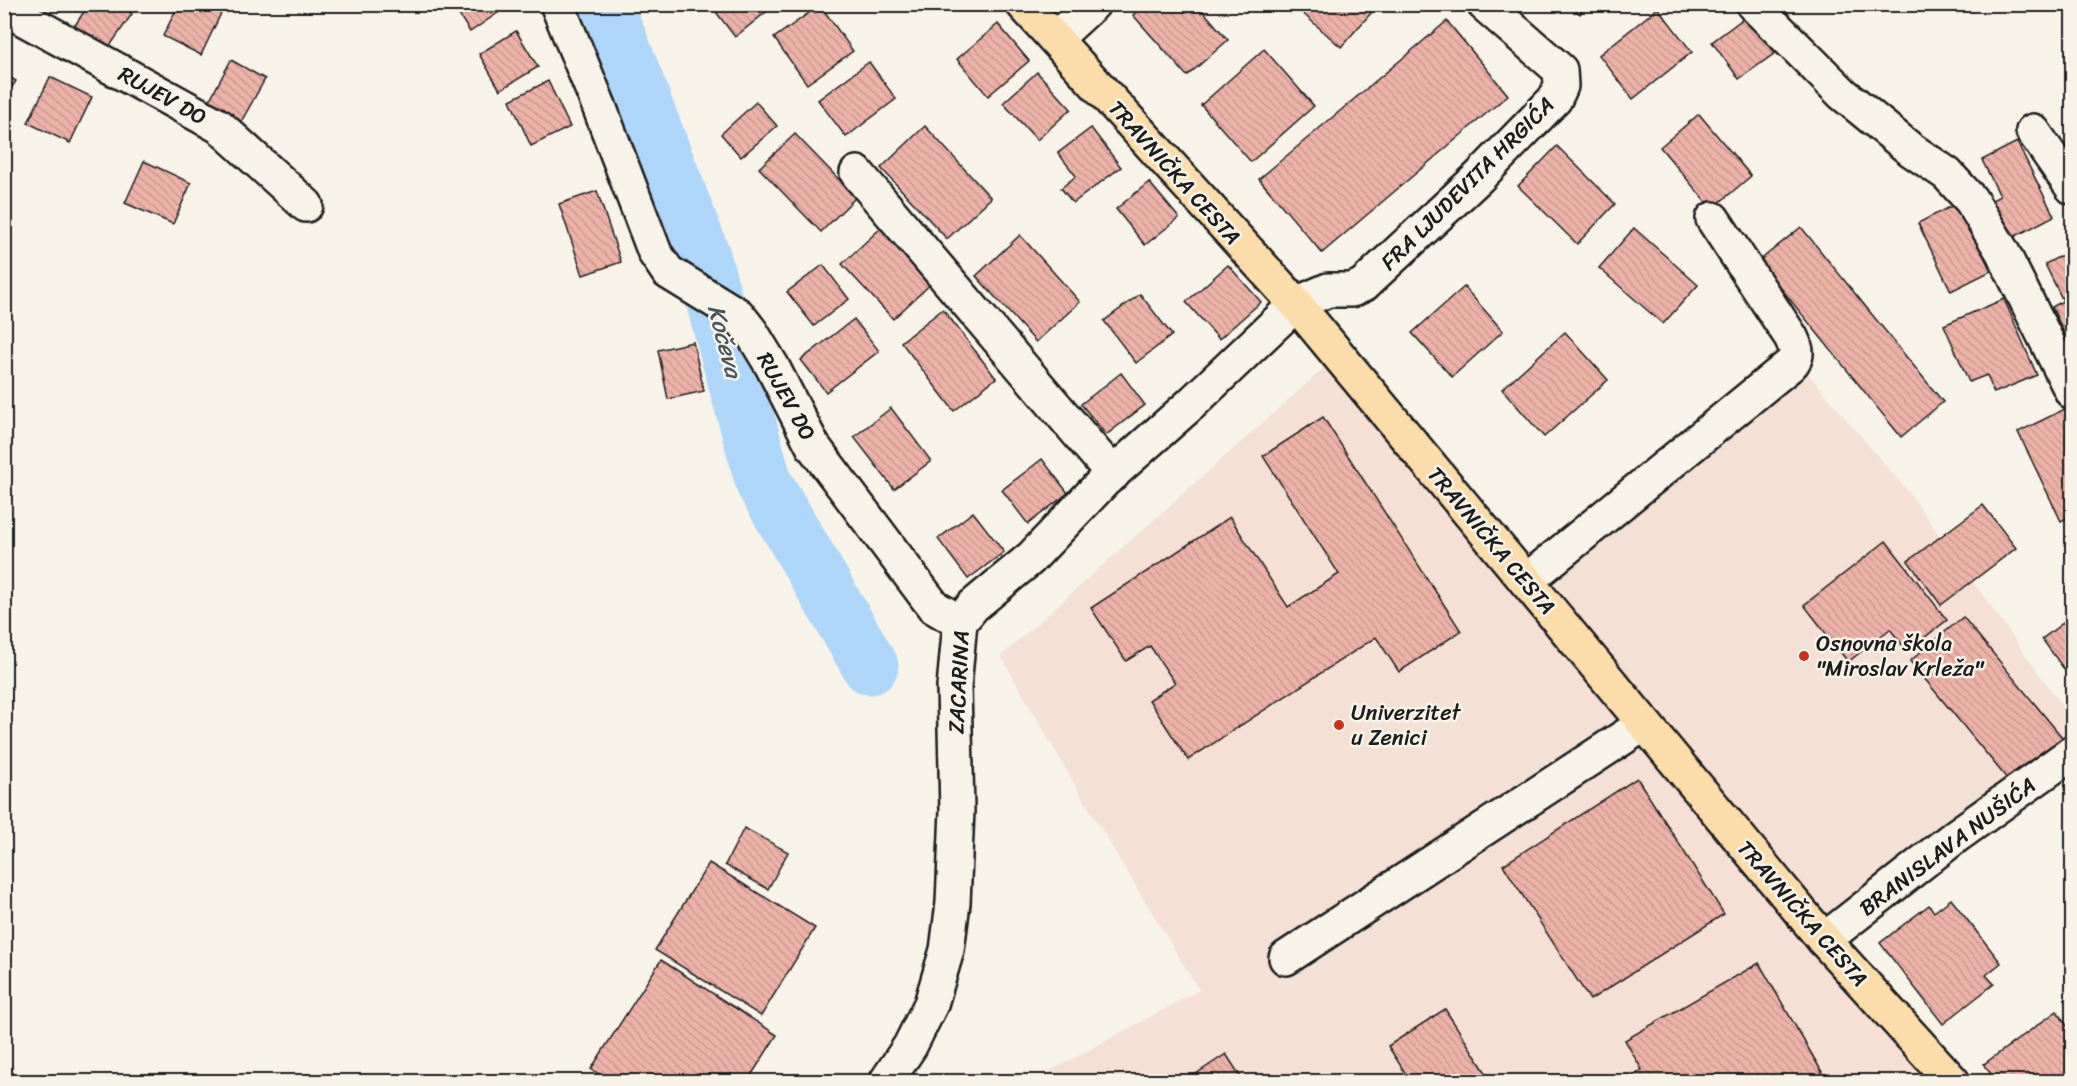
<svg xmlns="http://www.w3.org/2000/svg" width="2077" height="1086" font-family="Sriracha,sans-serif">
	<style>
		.built { fill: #f4e0d5 }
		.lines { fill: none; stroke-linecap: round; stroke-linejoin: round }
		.river { stroke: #aed6f9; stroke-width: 57 }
		.building { fill: url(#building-back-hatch); stroke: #1c1c1c; stroke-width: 1.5 }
		.minor-casing { stroke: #1c1c1c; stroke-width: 38 }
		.major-casing { stroke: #1c1c1c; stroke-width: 38 }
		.minor { stroke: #f7f3e8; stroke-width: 33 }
		.major { stroke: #fbddab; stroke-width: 33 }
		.poi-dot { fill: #c8321e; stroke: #f7f3e8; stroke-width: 2 }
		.labels { text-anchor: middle; stroke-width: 5; stroke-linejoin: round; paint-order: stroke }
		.street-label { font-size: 22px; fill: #1c1c1c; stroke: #f7f3e8 }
		.poi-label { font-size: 22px; fill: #1c1c1c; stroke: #f7f3e8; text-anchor: start }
		.water-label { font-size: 24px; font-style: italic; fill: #48545e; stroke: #f7f3e8 }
	</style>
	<defs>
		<pattern id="building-back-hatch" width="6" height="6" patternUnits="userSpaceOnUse" patternTransform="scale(1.5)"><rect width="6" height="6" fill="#ecb2a8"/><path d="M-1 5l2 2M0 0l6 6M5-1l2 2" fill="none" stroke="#ca9890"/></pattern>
	</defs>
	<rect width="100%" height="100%" fill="#f7f3e8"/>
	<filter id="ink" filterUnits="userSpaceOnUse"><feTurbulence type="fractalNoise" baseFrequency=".0167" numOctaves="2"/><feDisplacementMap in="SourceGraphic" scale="12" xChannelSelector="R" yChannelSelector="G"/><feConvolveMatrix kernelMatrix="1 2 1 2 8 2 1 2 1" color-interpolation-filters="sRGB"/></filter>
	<g filter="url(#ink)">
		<path class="built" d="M1331,362L1529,594L1798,362L1910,494L2072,719V753L1814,936L1925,1081H1032L1199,990L1080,794L1001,656Z"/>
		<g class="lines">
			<path class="river" d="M604,4L621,45L702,256L764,483L870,666"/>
		</g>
		<g class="building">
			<path d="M89,4H118L132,14L103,56L70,33Z"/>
			<path d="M179,4H220L224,7L201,55L163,36Z"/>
			<path d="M452,4H503L505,8L470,32Z"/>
			<path d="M710,4H776L735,37Z"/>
			<path d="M1145,4H1197L1228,40L1187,76L1133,15Z"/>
			<path d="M1304,4H1379L1341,47L1299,10Z"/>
			<path d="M1568,4H1587L1580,14Z"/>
			<path d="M820,5L853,51L807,84L774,38Z"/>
			<path d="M1658,8L1692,52L1633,99L1599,55Z"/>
			<path d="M1748,15L1775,53L1739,79L1712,42Z"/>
			<path d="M1447,21L1508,95L1322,253L1259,179Z"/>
			<path d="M998,24L1029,61L988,96L957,59Z"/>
			<path d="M516,31L538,67L500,90L479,54Z"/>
			<path d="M1264,49L1314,106L1251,162L1201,105Z"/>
			<path d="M231,60L265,79L241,122L208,103Z"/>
			<path d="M869,62L896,99L846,137L818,100Z"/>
			<path d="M1037,72L1071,109L1037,140L1003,103Z"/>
			<path d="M4,74L16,81L4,99Z"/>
			<path d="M50,77L92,97L70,143L28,123Z"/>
			<path d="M548,81L570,127L531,146L510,100Z"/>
			<path d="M756,102L777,126L741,157L721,134Z"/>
			<path d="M1699,114L1751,176L1712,209L1660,147Z"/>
			<path d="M925,126L991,198L947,239L881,168Z"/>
			<path d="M1091,128L1121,167L1073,203L1061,188L1076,176L1058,153Z"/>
			<path d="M795,134L856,197L821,232L759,168Z"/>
			<path d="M2017,142L2054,216L2010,239L1990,201L2000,196L1982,160Z"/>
			<path d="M1557,146L1615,204L1577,244L1518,186Z"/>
			<path d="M144,161L191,183L173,224L125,203Z"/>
			<path d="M1149,182L1179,218L1145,245L1116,209Z"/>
			<path d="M597,191L621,262L583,275L559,204Z"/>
			<path d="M1958,203L1991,271L1951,291L1918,223Z"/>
			<path d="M884,225L935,280L893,319L842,264Z"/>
			<path d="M1801,227L1943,402L1901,437L1759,261Z"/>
			<path d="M1634,228L1698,285L1663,324L1599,268Z"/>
			<path d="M1020,235L1080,302L1036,342L976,276Z"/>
			<path d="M2072,250V350L2052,307L2063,301L2045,264Z"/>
			<path d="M823,265L849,299L814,326L787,292Z"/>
			<path d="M1228,265L1261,302L1219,339L1186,302Z"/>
			<path d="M1464,287L1503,331L1452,377L1412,333Z"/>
			<path d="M1140,294L1172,335L1136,363L1104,321Z"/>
			<path d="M2004,299L2037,375L1994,393L1987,375L1969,382L1944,325Z"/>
			<path d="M943,309L996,378L954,411L901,342Z"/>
			<path d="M854,319L879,351L826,392L801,360Z"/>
			<path d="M1565,332L1608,380L1544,437L1502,389Z"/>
			<path d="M693,342L704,391L668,399L658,350Z"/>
			<path d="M1121,373L1145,405L1106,435L1081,404Z"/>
			<path d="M891,408L931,461L894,489L854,437Z"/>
			<path d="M2067,408L2072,419V516L2061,521L2018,432Z"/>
			<path d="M1323,417L1461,631L1399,672L1376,637L1188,760L1149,700L1175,683L1150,646L1126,661L1091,608L1230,517L1288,607L1339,574L1263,456Z"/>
			<path d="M1042,459L1068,493L1028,524L1002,490Z"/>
			<path d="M1983,505L2016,548L1941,605L1908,561Z"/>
			<path d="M973,512L1004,552L968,579L938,539Z"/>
			<path d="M1886,541L1947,620L1907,651L1890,629L1848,662L1804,605Z"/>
			<path d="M2072,616V680L2042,639Z"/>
			<path d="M1963,617L2071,748L2018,792L1910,661Z"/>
			<path d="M1637,778L1724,914L1590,1000L1503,865Z"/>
			<path d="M744,828L788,852L768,889L725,865Z"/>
			<path d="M709,863L815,928L761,1016L655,950Z"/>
			<path d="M1951,899L2001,963L1986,975L1994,984L1943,1024L1880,943L1929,905L1934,912Z"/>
			<path d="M661,960L777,1035L747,1082H611L591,1069Z"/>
			<path d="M1759,963L1826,1079L1823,1082H1622L1642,1070L1625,1040Z"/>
			<path d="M1445,1009L1492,1082H1411L1388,1046Z"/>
			<path d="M2057,1011L2072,1033V1082H1996L1984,1064Z"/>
			<path d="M1226,1054L1244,1082H1184Z"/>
		</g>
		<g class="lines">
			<g class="minor-casing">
				<g id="minor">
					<path d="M557,4L599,106L655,253L668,272L738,315L752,333L772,366L813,446L934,607L960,622"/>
					<path d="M1753,4L1843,94L1910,149L1947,174L1971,200L2002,251L2072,392"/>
					<path d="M4,8L219,126L306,205"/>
					<path d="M1055,39L1093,4"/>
					<path d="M2033,131L2072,187"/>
					<path d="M857,173L1113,474"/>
					<path d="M1526,581L1790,365C1800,355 1796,348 1791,337L1713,219"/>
					<path d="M1824,940L1956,836L2072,753"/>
					<path d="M1286,958L1644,724"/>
					<path d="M886,1082L910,1046L931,1004L947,950L953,903L957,810L954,687L960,622L973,606L1031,558L1104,481L1191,404L1296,304L1328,290H1352L1363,285L1479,177L1555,99L1561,86L1560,70L1484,4"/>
				</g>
			</g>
			<g class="major-casing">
				<path id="major" d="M1023,4L1296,304L1824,940L1953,1082"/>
			</g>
			<use href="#minor" class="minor"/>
			<use href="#major" class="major"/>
		</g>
	</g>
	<g class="poi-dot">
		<circle cx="1804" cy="656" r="6"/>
		<circle cx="1339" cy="725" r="6"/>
	</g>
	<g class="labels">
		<g class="street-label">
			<text transform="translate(163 95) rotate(29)" y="8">RUJEV DO</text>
			<text transform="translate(1175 172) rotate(48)" y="8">TRAVNIČKA CESTA</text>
			<text transform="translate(1467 183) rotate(-45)" y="8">FRA LJUDEVITA HRGIĆA</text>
			<text transform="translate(787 396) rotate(61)" y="8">RUJEV DO</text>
			<text transform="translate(1492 540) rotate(50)" y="8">TRAVNIČKA CESTA</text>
			<text transform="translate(958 682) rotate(-87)" y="8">ZACARINA</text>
			<text transform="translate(1947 846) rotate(-37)" y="8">BRANISLAVA NUŠIĆA</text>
			<text transform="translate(1803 913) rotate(49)" y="8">TRAVNIČKA CESTA</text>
		</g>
		<g class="poi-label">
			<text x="1816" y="651">Osnovna škola<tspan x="1816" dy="25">"Miroslav Krleža"</tspan></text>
			<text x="1351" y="720">Univerzitet<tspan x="1351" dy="25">u Zenici</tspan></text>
		</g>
		<g class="water-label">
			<text transform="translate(725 341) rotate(75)" y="8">Kočeva</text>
		</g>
	</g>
	<rect width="2077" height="1086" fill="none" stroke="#f7f3e8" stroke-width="24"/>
	<rect x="12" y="12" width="2053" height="1062" fill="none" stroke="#1c1c1c" stroke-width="2" filter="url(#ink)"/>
</svg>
